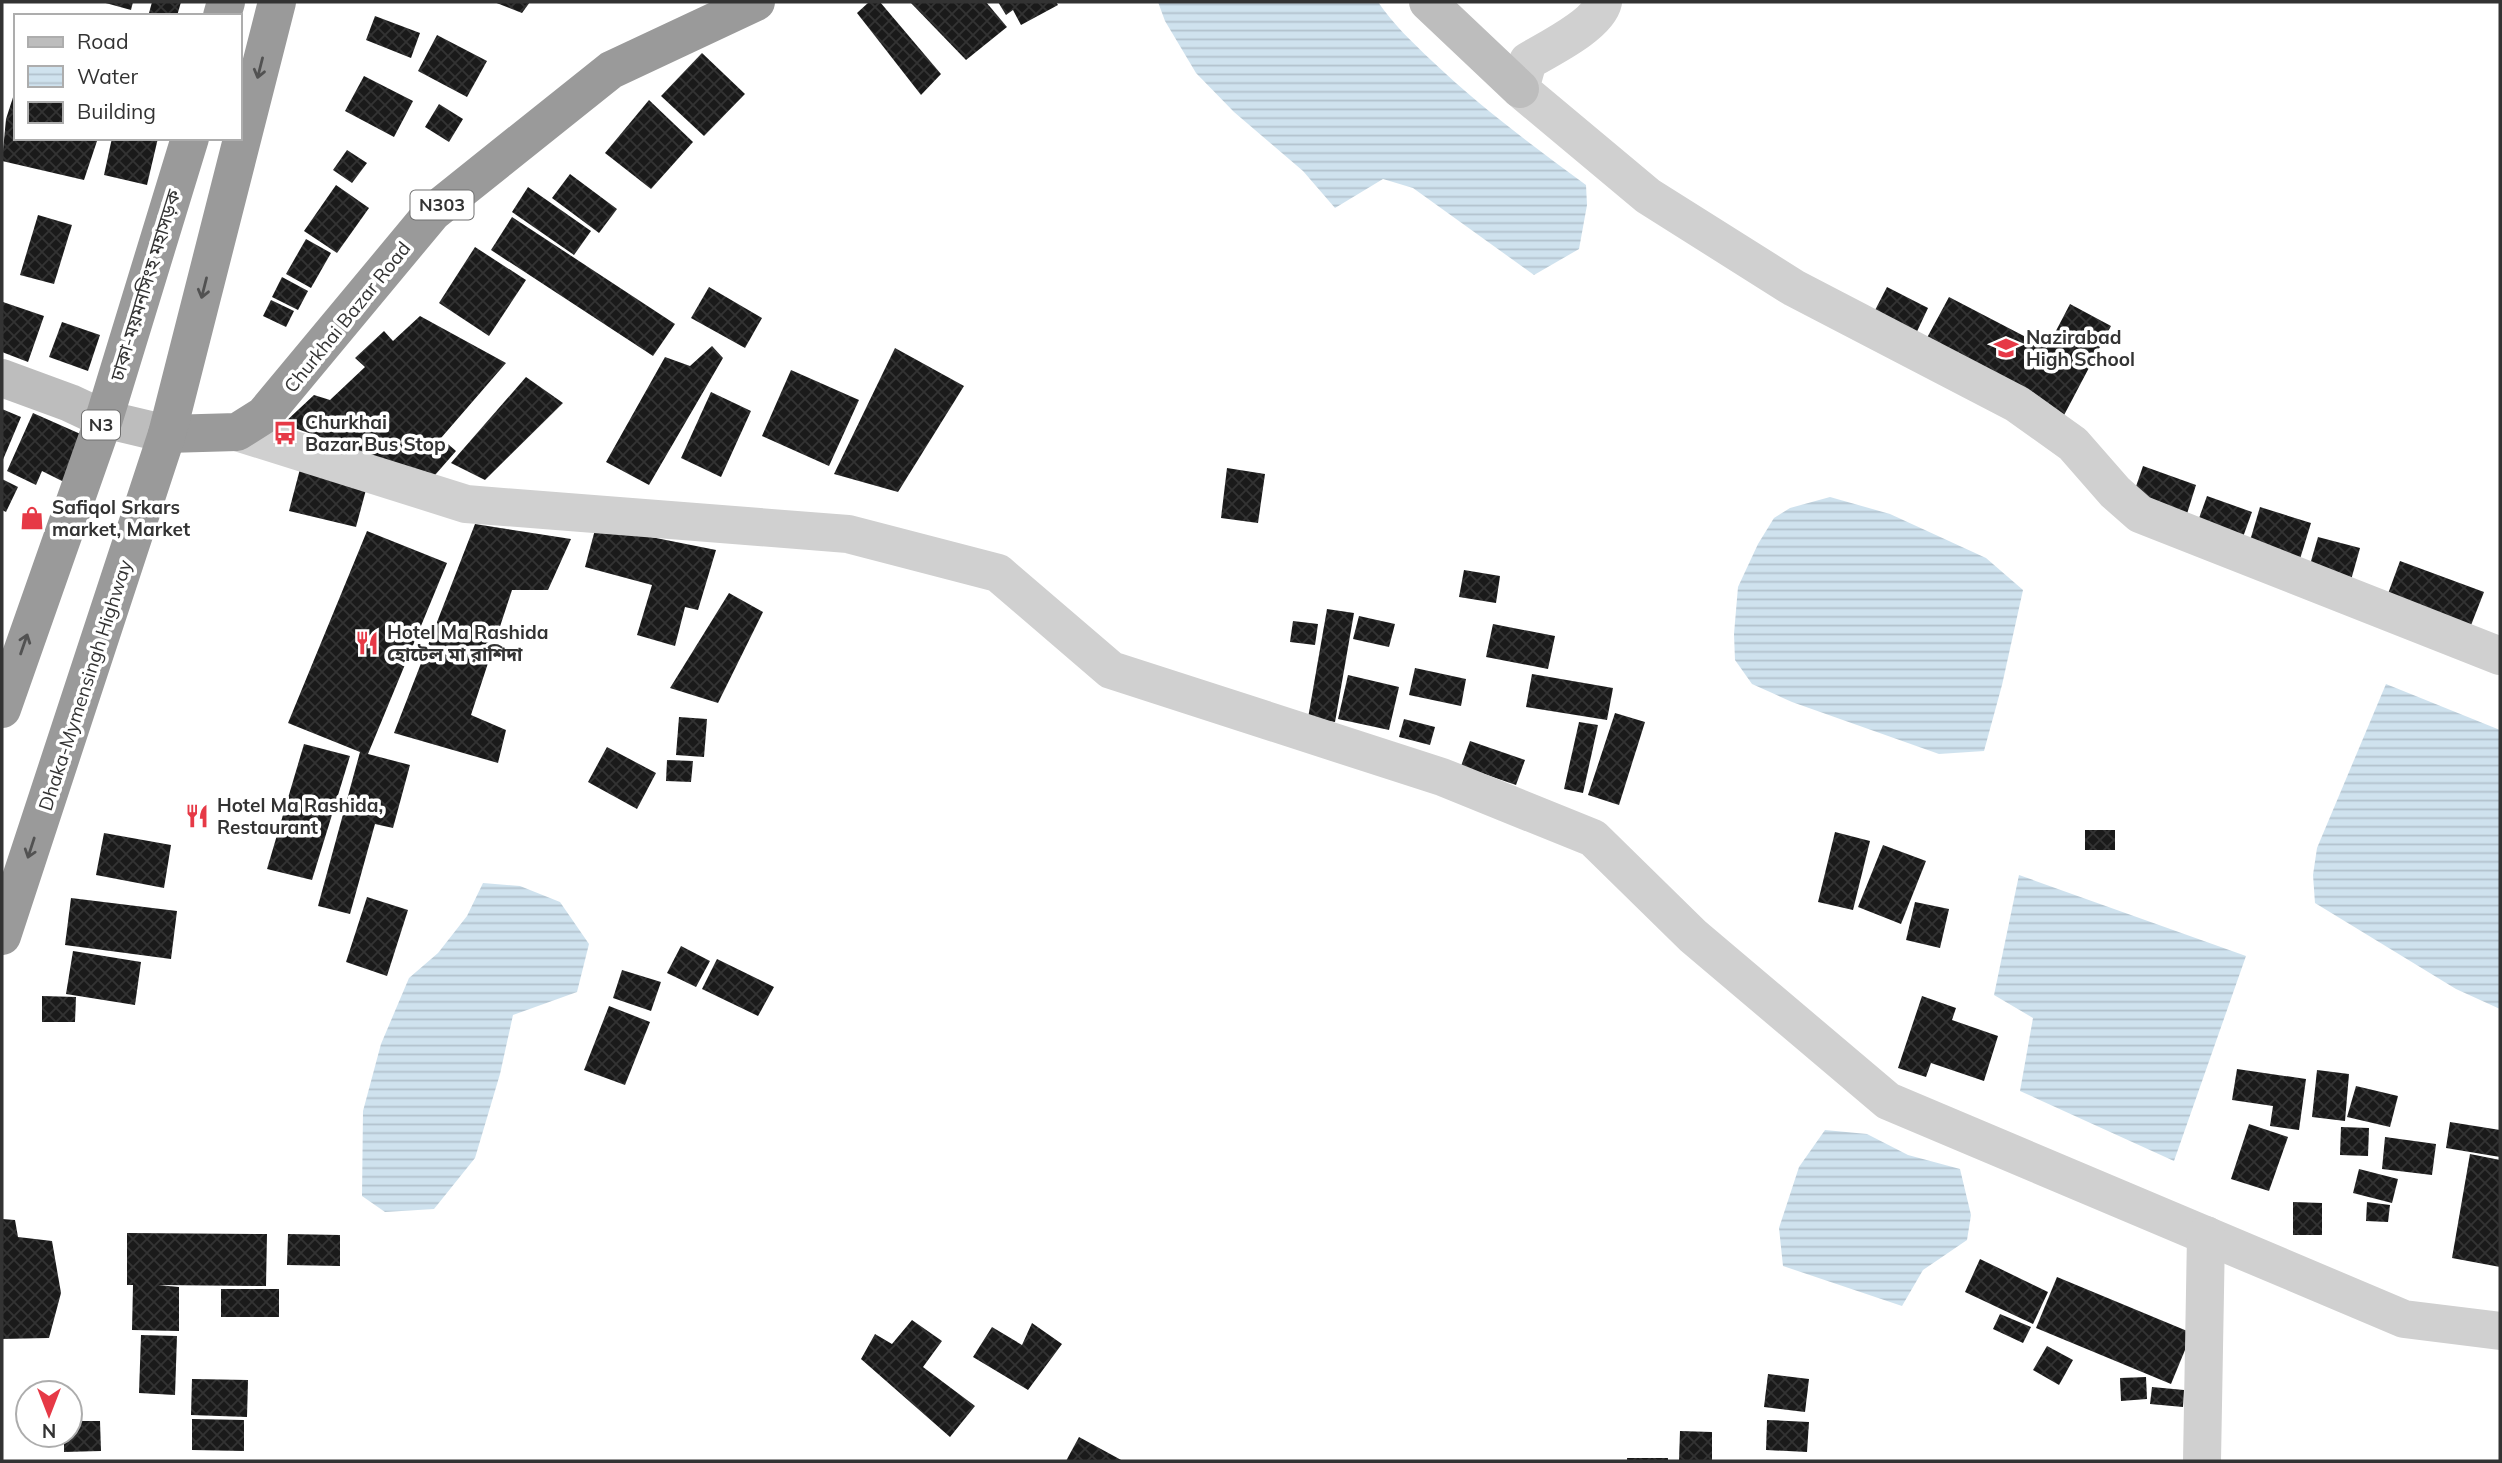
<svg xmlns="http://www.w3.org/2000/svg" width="2502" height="1463" font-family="Mulish,'Noto Sans Bengali',sans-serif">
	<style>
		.water { fill: url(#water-rules) }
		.building { fill: url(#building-cross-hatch) }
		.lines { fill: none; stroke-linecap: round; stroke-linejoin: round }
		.street { stroke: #d0d0d0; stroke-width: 38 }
		.secondary { stroke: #bdbdbd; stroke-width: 38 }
		.highway { stroke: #9a9a9a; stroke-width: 38 }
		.oneway { stroke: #525252 }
		.labels { text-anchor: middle; stroke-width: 7; stroke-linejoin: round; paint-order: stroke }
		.shield { fill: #fff; stroke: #707070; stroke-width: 2 }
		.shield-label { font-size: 18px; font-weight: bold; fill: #333 }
		.street-label { font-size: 19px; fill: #333; stroke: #fff }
		.poi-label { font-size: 19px; font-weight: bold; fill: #333; stroke: #fff; text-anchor: start }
	</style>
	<defs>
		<pattern id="water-rules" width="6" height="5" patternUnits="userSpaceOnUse" patternTransform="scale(1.75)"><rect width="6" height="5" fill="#cfe2ee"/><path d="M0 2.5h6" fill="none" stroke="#b2c2cd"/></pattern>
		<pattern id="building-cross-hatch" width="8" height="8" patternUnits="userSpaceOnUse" patternTransform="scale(1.75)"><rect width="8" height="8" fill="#1a1a1a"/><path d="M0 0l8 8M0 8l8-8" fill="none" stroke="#333"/></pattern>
	</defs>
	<rect width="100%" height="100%" fill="#fff"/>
	<g class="water">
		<path d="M1158,2H1378C1393,24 1412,42 1432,61C1480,107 1532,145 1586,185L1587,205L1579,249L1534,275L1413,188L1383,179L1335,208L1303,171L1234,112L1196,73L1165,21Z"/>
		<path d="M1830,497L1890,514L1986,558L2023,590L2002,685L1984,751L1939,754L1792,702L1752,684L1735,660L1734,634L1738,587L1758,544L1774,518L1790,508Z"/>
		<path d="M2386,684L2500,730V1009L2456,989L2315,903L2313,875L2317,848Z"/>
		<path d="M2019,875L2246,956L2174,1161L2020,1091L2033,1018L1994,995Z"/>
		<path d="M483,883L520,886L560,902L589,944L577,992L513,1015L500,1074L475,1158L434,1209L385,1212L362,1196L363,1111L381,1044L409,978L438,953L467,916Z"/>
		<path d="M1825,1130L1867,1134L1908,1155L1960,1169L1971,1215L1967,1240L1923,1270L1902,1306L1783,1266L1779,1228L1799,1167Z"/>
	</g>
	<g class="building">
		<path d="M102,2H133L131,10Z"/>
		<path d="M152,2H181L177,16L149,13Z"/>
		<path d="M494,2H530L522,13Z"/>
		<path d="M869,2H880L941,74L921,95L857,13Z"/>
		<path d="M910,2H986L1007,27L966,60Z"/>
		<path d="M998,2H1056L1058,5L1021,25L1013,10L1006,15Z"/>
		<path d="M375,16L420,33L411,58L366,40Z"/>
		<path d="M437,35L487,61L467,97L418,71Z"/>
		<path d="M702,53L745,94L704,136L661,96Z"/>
		<path d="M364,76L413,101L394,137L345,111Z"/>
		<path d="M16,88V138H98L84,180L2,161L6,119Z"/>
		<path d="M649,100L693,142L651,189L605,153Z"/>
		<path d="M439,104L463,119L449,142L425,127Z"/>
		<path d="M112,138H158L147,185L104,175Z"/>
		<path d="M347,150L367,163L352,183L333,170Z"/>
		<path d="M570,174L617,209L599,233L552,198Z"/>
		<path d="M336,185L369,208L337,253L304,231Z"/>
		<path d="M528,187L591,231L574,255L512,212Z"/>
		<path d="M38,215L72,225L54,284L20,275Z"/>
		<path d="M512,217L675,324L653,356L491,250Z"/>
		<path d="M306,239L331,253L311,288L286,274Z"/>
		<path d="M475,247L526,280L489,336L439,303Z"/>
		<path d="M282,277L308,291L298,310L272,297Z"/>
		<path d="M709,287L762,318L745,348L691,318Z"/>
		<path d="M1887,287L1928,308L1913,340L1871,318Z"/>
		<path d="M1949,297L2047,348L2070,304L2111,326L2062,419L1922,347Z"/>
		<path d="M271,300L294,311L286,327L263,316Z"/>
		<path d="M3,302L44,316L28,362L2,352Z"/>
		<path d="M420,316L506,363L441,438L456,451L429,482L414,470L283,424L314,395L330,400L365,367L355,358L384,331L393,341Z"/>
		<path d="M62,322L100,335L88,371L49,357Z"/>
		<path d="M712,346L723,358L649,485L606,462L665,357L690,366Z"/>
		<path d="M895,348L964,386L898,492L834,474Z"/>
		<path d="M791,370L859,400L829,466L762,436Z"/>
		<path d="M526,377L563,403L485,480L451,463Z"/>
		<path d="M711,392L751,411L721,477L681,458Z"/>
		<path d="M2,409L21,417L2,462Z"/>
		<path d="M33,413L85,436L64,482L42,471L36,485L7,471Z"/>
		<path d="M2143,466L2196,485L2186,517L2132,498Z"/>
		<path d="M1227,468L1265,474L1258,523L1221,518Z"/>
		<path d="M300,469L367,486L356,527L289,511Z"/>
		<path d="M2,479L18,487L6,512L2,510Z"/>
		<path d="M2207,496L2252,512L2243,537L2198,521Z"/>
		<path d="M2260,507L2311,523L2300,559L2249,544Z"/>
		<path d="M475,524L571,539L548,590H512L471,715L506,730L498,763L394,733Z"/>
		<path d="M596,526L716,550L698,610L685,607L675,646L637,635L652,585L585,567Z"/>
		<path d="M367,531L447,563L368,754L410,765L393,828L375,824L350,914L318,906L360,752L288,723Z"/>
		<path d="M2318,537L2360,548L2351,580L2309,568Z"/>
		<path d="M2400,561L2484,592L2468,633L2385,602Z"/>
		<path d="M1464,570L1500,576L1496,603L1459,597Z"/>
		<path d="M729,593L763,612L718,703L670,688Z"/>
		<path d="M1327,609L1354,613L1335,722L1308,718Z"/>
		<path d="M1359,616L1395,624L1389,647L1353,639Z"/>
		<path d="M1293,621L1318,624L1315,645L1290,642Z"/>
		<path d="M1493,624L1555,636L1548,669L1486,657Z"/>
		<path d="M1415,668L1466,679L1461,706L1409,695Z"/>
		<path d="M1532,674L1613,688L1607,720L1526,707Z"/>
		<path d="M1348,675L1399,687L1389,730L1338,719Z"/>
		<path d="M1615,713L1645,722L1619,805L1588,795Z"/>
		<path d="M679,717L707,719L704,757L676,755Z"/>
		<path d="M1404,719L1435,727L1430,745L1399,737Z"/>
		<path d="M1579,722L1598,725L1583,793L1564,789Z"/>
		<path d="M1470,741L1525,760L1516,785L1461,766Z"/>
		<path d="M304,744L350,756L312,880L267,869Z"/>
		<path d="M607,747L656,773L637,809L588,782Z"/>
		<path d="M667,760L693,761L691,782L666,781Z"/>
		<rect x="2085" y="830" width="30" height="20"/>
		<path d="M1835,832L1870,841L1853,910L1818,902Z"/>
		<path d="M104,833L171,845L164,888L96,875Z"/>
		<path d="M1883,845L1926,861L1901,924L1858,907Z"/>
		<path d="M367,897L408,910L387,976L346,962Z"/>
		<path d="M71,898L177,911L171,959L65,945Z"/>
		<path d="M1915,902L1949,909L1940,948L1906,940Z"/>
		<path d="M681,946L710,961L696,987L667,973Z"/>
		<path d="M73,951L141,962L135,1005L66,994Z"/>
		<path d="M717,959L774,987L758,1016L702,989Z"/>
		<path d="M622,970L661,982L651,1011L613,998Z"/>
		<path d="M42,996L76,997L75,1022H42Z"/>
		<path d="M1922,996L1956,1008L1952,1020L1998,1036L1984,1081L1931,1063L1926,1077L1898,1068Z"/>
		<path d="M609,1006L650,1022L625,1085L584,1070Z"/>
		<path d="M2237,1069L2306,1079L2299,1130L2270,1126L2273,1106L2232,1100Z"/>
		<path d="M2317,1070L2349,1074L2345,1121L2312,1117Z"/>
		<path d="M2356,1086L2398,1096L2390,1127L2347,1117Z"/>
		<path d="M2450,1122L2500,1130V1157L2446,1148Z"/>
		<path d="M2249,1124L2288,1137L2269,1191L2231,1179Z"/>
		<path d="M2341,1127L2369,1128L2368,1156L2340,1155Z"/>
		<path d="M2385,1137L2436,1144L2432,1175L2382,1169Z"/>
		<path d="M2470,1154L2500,1160V1267L2452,1258Z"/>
		<path d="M2359,1169L2398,1179L2392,1203L2353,1193Z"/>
		<path d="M2293,1202L2322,1203V1235H2293Z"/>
		<path d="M2367,1202L2390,1205L2388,1222L2366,1221Z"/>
		<path d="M2,1219L15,1220L18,1237L52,1241L61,1293L49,1338L2,1339Z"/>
		<path d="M127,1233L267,1234L266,1286L158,1285L179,1287V1331L132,1330L133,1285H127Z"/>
		<path d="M288,1234L340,1235V1266L287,1265Z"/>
		<path d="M1980,1259L2048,1292L2033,1324L1965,1292Z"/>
		<path d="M2057,1277L2192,1333L2171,1384L2036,1328Z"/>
		<rect x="221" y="1289" width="58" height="28"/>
		<path d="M2000,1314L2031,1327L2023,1343L1993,1329Z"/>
		<path d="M912,1320L942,1341L923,1367L975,1406L950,1437L861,1359L875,1334L892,1344Z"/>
		<path d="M1032,1323L1062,1344L1028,1390L973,1357L992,1327L1022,1345Z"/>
		<path d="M141,1335L177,1336L175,1395L139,1393Z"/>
		<path d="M2047,1346L2073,1360L2059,1385L2033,1370Z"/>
		<path d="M1768,1374L1809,1379L1805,1412L1764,1407Z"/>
		<path d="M2146,1377L2147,1399L2121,1401L2120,1378Z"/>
		<path d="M192,1379L248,1380L247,1417L191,1415Z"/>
		<path d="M2152,1387L2184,1390L2183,1407L2150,1404Z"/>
		<path d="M192,1419L244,1420V1451L192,1450Z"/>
		<path d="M1767,1420L1809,1422L1807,1452L1766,1450Z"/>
		<path d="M70,1421H100L101,1451L64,1452V1435H70Z"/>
		<path d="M1680,1431L1712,1432V1461H1679Z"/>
		<path d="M1079,1437L1123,1461H1066Z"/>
		<rect x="1627" y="1458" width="41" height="3"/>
	</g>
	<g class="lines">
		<g class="street">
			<path d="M1603,2C1598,25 1548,49 1528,61L1520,89L1648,196L1794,288L2017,404L2073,444L2115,492L2140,514L2500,656"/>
			<path d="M237,432L466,504L848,534L998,573L1111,670L1442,777L1593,838L1693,936L1888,1101L2404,1319L2500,1331"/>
			<path d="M2202,1461L2206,1235"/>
		</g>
		<g class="secondary">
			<path d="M1428,2L1520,89"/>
			<path d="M2,378L70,403L104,419L167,434"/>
		</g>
		<g class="highway">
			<path d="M222,16L226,2"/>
			<path d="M167,434L237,432L264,415L432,213L611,70L756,2"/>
			<path d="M2,709L104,419L190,138"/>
			<path d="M2,936L167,434L277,2"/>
		</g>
	</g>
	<defs><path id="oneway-shaft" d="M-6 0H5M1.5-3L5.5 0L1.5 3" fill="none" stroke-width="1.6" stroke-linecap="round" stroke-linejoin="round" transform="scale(1.75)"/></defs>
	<g class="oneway">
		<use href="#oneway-shaft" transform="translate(260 68) rotate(104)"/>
		<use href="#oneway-shaft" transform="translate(204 288) rotate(104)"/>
		<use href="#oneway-shaft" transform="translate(24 644) rotate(-71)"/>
		<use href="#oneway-shaft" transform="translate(31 848) rotate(108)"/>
	</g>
	<defs>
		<g id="school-bare" transform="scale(1.89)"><path d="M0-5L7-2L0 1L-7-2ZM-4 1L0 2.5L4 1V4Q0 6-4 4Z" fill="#e63946" stroke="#fff" stroke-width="2.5" paint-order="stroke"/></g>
		<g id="bus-bare" transform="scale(1.89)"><path d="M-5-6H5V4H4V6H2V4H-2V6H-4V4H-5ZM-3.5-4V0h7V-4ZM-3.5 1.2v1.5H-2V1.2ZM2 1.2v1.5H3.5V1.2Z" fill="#e63946" stroke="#fff" stroke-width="2.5" paint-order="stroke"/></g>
		<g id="shop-bare" transform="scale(1.89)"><path d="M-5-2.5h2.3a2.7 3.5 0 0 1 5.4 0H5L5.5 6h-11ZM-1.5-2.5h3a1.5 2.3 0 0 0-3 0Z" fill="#e63946" stroke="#fff" stroke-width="2.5" paint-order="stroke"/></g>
		<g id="restaurant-bare" transform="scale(1.89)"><path d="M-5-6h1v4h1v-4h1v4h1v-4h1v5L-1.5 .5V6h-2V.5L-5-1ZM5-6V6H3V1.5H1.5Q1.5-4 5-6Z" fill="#e63946" stroke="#fff" stroke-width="2.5" paint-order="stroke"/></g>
	</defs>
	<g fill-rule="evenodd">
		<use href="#school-bare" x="2006" y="348"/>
		<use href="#bus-bare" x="285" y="433"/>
		<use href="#shop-bare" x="32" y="518"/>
		<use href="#restaurant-bare" x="367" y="643"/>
		<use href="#restaurant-bare" x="197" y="816"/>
	</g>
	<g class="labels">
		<g class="shield">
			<rect x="410.5" y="190.5" width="63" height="29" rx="5"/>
			<rect x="82" y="410.5" width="38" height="29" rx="5"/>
		</g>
		<g class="shield-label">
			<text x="442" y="211">N303</text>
			<text x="101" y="431">N3</text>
		</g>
		<g class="street-label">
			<text transform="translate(145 285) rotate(-73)" y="7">ঢাকা-ময়মনসিংহ মহাসড়ক</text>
			<text transform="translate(347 317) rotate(-51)" y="7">Churkhai Bazar Road</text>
			<text transform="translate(85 685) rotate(-72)" y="7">Dhaka-Mymensingh Highway</text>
		</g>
		<g class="poi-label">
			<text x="2026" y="344">Nazirabad<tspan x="2026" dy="22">High School</tspan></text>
			<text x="305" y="429">Churkhai<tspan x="305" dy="22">Bazar Bus Stop</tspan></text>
			<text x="52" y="514">Safiqol Srkars<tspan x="52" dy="22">market, Market</tspan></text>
			<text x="387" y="639">Hotel Ma Rashida<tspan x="387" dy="22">হোটেল মা রাশিদা</tspan></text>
			<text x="217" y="812">Hotel Ma Rashida,<tspan x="217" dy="22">Restaurant</tspan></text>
		</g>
	</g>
	<rect width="2502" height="1463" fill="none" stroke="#333333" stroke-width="7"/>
	<rect x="14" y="14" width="228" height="126" fill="#ffffff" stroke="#adadad" stroke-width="2"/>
	<rect x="28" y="37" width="35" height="10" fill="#bdbdbd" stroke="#adadad" stroke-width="2"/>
	<text x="77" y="49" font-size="21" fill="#333333">Road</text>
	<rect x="28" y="66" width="35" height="21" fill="url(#water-rules)" stroke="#adadad" stroke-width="2"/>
	<text x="77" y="84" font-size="21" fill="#333333">Water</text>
	<rect x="28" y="102" width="35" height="21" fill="url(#building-cross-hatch)" stroke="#adadad" stroke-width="2"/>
	<text x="77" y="119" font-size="21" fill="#333333">Building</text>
	<g transform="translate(49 1414) rotate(180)"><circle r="33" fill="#ffffff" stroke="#adadad" stroke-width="2"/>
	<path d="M0-5L12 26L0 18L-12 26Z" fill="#e63946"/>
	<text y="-10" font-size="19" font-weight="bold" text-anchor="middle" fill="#333333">N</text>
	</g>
</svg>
